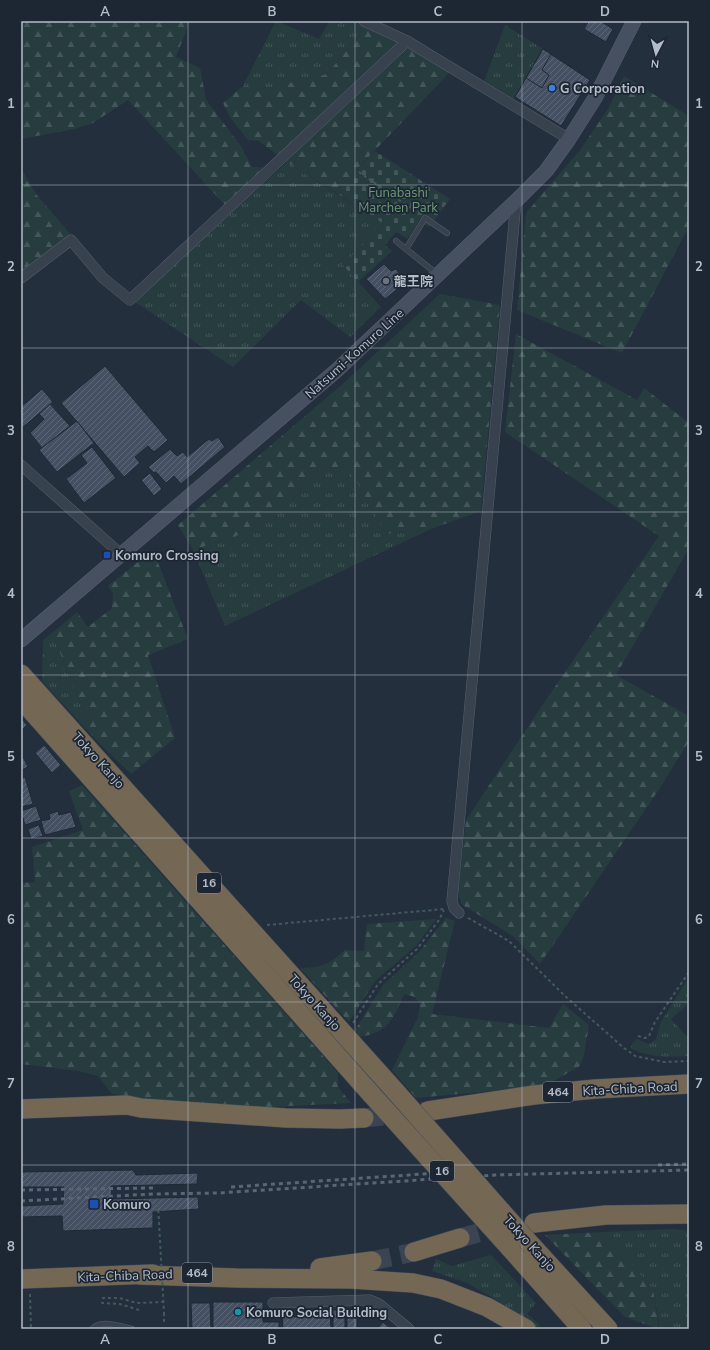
<svg xmlns="http://www.w3.org/2000/svg" width="710" height="1350" font-family="'Nunito Sans','Noto Sans JP',sans-serif">
	<style>
		.grass { fill: url(#grass-tufts) }
		.forest { fill: url(#forest-firs) }
		.cemetery { fill: url(#cemetery-stones) }
		.building { fill: url(#building-hatch); stroke: #1f2835 }
		.lines { fill: none; stroke-linecap: round; stroke-linejoin: round }
		.highway-tunnel { stroke: #3a4453; stroke-width: 19; stroke-dasharray: 19 10; stroke-linecap: butt }
		.lane-casing { stroke: #565f6c; stroke-width: 6 }
		.street-casing { stroke: #565f6c; stroke-width: 11 }
		.secondary-casing { stroke: #565f6c; stroke-width: 15 }
		.highway-casing { stroke: #434c59; stroke-width: 20 }
		.path { stroke: #44595c; stroke-width: 2; stroke-dasharray: 3 3; stroke-linecap: butt }
		.lane { stroke: #38414e; stroke-width: 5 }
		.street { stroke: #38414e; stroke-width: 10 }
		.secondary { stroke: #465061; stroke-width: 14 }
		.highway { stroke: #746855; stroke-width: 19 }
		.rail { stroke: #5a6575; stroke-width: 3; stroke-dasharray: 4 4; stroke-linecap: butt }
		.highway-bridge-casing { stroke: #434c59; stroke-width: 20; stroke-linecap: butt }
		.path-bridge { stroke: #44595c; stroke-width: 2; stroke-dasharray: 3 3; stroke-linecap: butt }
		.highway-bridge { stroke: #746855; stroke-width: 19 }
		.grid { fill: none; stroke: #b4bcc9; stroke-width: 1; stroke-opacity: 0.55 }
		.shop-dot { fill: #3f7fe0; stroke: #1d2633; stroke-width: 1.5 }
		.worship-dot { fill: #6b7280; stroke: #1d2633; stroke-width: 1.5 }
		.transit-dot { fill: #1a4fb4; stroke: #1d2633; stroke-width: 1.5 }
		.culture-dot { fill: #0f9aa8; stroke: #1d2633; stroke-width: 1.5 }
		.labels { text-anchor: middle; stroke-width: 3.5; stroke-linejoin: round; paint-order: stroke }
		.shield { fill: #1d2633; stroke: #878f9c; stroke-width: 1 }
		.shield-label { font-size: 12px; font-weight: bold; fill: #b4bcc9 }
		.poi-label { font-size: 13px; font-weight: bold; fill: #b4bcc9; stroke: #1d2633; text-anchor: start }
		.park-label { font-size: 13px; fill: #6b9a76; stroke: #1d2633 }
		.street-label { font-size: 13px; fill: #b4bcc9; stroke: #1d2633 }
		.neatline { fill: none; stroke: #b4bcc9; stroke-width: 1.5 }
		.grid-label { font-size: 13px; text-anchor: middle; font-weight: bold; fill: #b4bcc9 }
	</style>
	<defs>
		<pattern id="grass-tufts" width="24" height="20" patternUnits="userSpaceOnUse"><rect width="24" height="20" fill="#263c3f"/><path d="M3 7l-1-3M5 7V3M7 7l1-3M15 17l-1-3M17 17v-4M19 17l1-3" fill="none" stroke="#435659"/></pattern>
		<pattern id="forest-firs" width="22" height="20" patternUnits="userSpaceOnUse"><rect width="22" height="20" fill="#263c3f"/><path d="M5 1l3.5 6h-7zM16 11l3.5 6h-7z" fill="#435659"/></pattern>
		<pattern id="cemetery-stones" width="16" height="16" patternUnits="userSpaceOnUse"><rect width="16" height="16" fill="#263c3f"/><path d="M2 7V4a2 2 0 0 1 4 0v3zM10 15v-3a2 2 0 0 1 4 0v3z" fill="#435659"/></pattern>
		<pattern id="building-hatch" width="6" height="6" patternUnits="userSpaceOnUse"><rect width="6" height="6" fill="#455162"/><path d="M-1 1l2-2M0 6l6-6M5 7l2-2" fill="none" stroke="#5d6877"/></pattern>
	</defs>
	<rect width="100%" height="100%" fill="#242f3e"/>
	<g class="grass">
		<path d="M276,21L319,39L329,21H356L367,26L327,74L269,88L243,86Z"/>
		<path d="M505,25L543,49L513,100L484,82Z"/>
		<path d="M287,162L384,224L343,265L381,307L350,337L301,300L233,367L135,302Z"/>
		<path d="M346,467L357,482L386,534L431,529L225,626L193,550L248,532L288,505L319,469Z"/>
		<path d="M52,633L95,739L42,681L43,640Z"/>
		<path d="M689,977V1003L671,1019L689,1039V1056C669,1057 648,1058 630,1048L636,1039L649,1044L656,1039L661,1022Z"/>
		<path d="M675,1229L689,1231V1329H660L653,1289L603,1232Z"/>
		<path d="M491,1255L536,1303L527,1314L540,1325L538,1328L490,1296L465,1282L432,1271L436,1259L452,1266Z"/>
	</g>
	<g class="forest">
		<path d="M21,21H190L176,57L200,68L206,100L241,146L252,167L271,168L226,206L128,100L93,123L74,129L21,139Z"/>
		<path d="M367,26L400,43L450,72L335,192L287,162L259,141L248,140L229,116L223,103L243,86L269,88L327,74Z"/>
		<path d="M624,76L689,116V228H688L622,353L517,310L526,213L580,150L608,109Z"/>
		<path d="M21,168L36,194L72,236L21,274Z"/>
		<path d="M440,294L500,305L481,511L431,529L386,534L357,482L346,467L319,469L288,505L248,532L193,550L178,525L346,381Z"/>
		<path d="M516,334L637,400L644,388L689,423V548L616,675L689,716V741L660,788L540,964L513,936L461,904L458,891L466,820L541,707L659,536L505,432Z"/>
		<path d="M153,550L188,639L148,655L175,738L131,774L95,739L52,633L77,612L88,627L112,608L113,593L108,586Z"/>
		<path d="M82,785L338,1073V1087L351,1103L229,1109L191,1106L112,1094L98,1076L79,1071L21,1064V883L35,882L32,847L83,830L69,791Z"/>
		<path d="M446,918L455,921L432,1014L549,1028L563,1004L589,1025L584,1055L580,1066L545,1086L416,1098L392,1070L418,1017L420,1004L415,997L404,994C393,1019 389,1033 359,1037L355,1030L383,985L419,952Z"/>
		<path d="M436,919L416,946L375,981L349,1022L300,968C321,968 330,964 345,950L364,951L367,924Z"/>
		<path d="M603,1232L653,1289L659,1329L625,1317L545,1235Z"/>
	</g>
	<path class="cemetery" d="M375,151L450,199L429,227L419,221L408,239L396,232L385,245L392,251L358,282L343,265L384,224L335,192Z"/>
	<g class="building">
		<path d="M589,21H600L613,29L606,42L584,29Z"/>
		<path d="M543,49L590,80L561,126L515,97Z"/>
		<path d="M543,49L551,54L542,70L549,75L542,88L526,78Z"/>
		<path d="M384,264L391,271L396,269L406,282L385,299L366,279Z"/>
		<path d="M105,366L168,440L154,452L148,446L135,457L140,463L124,477L61,403Z"/>
		<path d="M42,389L53,402L23,427L21,425V407Z"/>
		<path d="M50,404L70,426L42,448L30,433L44,419L39,414Z"/>
		<path d="M77,421L94,443L57,472L39,450Z"/>
		<path d="M218,437L225,447L181,484L174,476L166,483L156,472L154,473L148,467L170,449L177,456L183,452L187,457L209,439L212,441Z"/>
		<path d="M92,447L116,478L84,503L66,479L87,463L81,455Z"/>
		<path d="M150,473L162,489L154,496L141,480Z"/>
		<path d="M21,718L27,725L21,731Z"/>
		<path d="M44,745L61,765L52,773L35,753Z"/>
		<path d="M23,757L28,767L21,770V758Z"/>
		<path d="M25,777L33,804L21,807V778Z"/>
		<path d="M36,806L41,820L25,825L21,811Z"/>
		<path d="M58,811L59,815L71,812L76,827L45,835L41,821L50,819L49,814Z"/>
		<path d="M39,825L43,836L31,839L28,829Z"/>
		<path d="M133,1170L136,1175L198,1173L197,1184L111,1186L112,1199L198,1197L199,1209L153,1212V1228L63,1231L62,1216L21,1217V1206L63,1204L64,1187H21V1172Z"/>
		<path d="M213,1302H263V1322H279V1329H213Z"/>
		<path d="M191,1303H210L211,1329H192Z"/>
		<path d="M330,1310L331,1329H283L282,1311H293L294,1317L304,1316V1312Z"/>
		<rect x="333" y="1310" width="12" height="19"/>
		<path d="M357,1310V1329H347V1311Z"/>
		<path d="M383,1322L391,1329H377Z"/>
	</g>
	<g class="lines">
		<g class="highway-tunnel">
			<path d="M364,1118L428,1111"/>
			<path d="M460,1238L507,1225"/>
			<path d="M372,1261L414,1252"/>
		</g>
		<g class="lane-casing">
			<g id="lane">
				<path d="M396,241L437,274"/>
				<path d="M406,249L425,218L447,233"/>
				<path d="M92,1329C101,1319 120,1326 132,1329"/>
			</g>
		</g>
		<g class="street-casing">
			<g id="street">
				<path d="M364,21L407,41L569,139"/>
				<path d="M21,278L71,240L103,278L130,300L407,41"/>
				<path d="M21,465L122,555"/>
				<path d="M459,913L454,908L452,901L516,201"/>
				<path d="M273,1303L370,1300L379,1304L409,1329"/>
			</g>
		</g>
		<g class="secondary-casing">
			<path id="secondary" d="M21,640L337,370L516,201L546,171L569,139L595,98L634,21"/>
		</g>
		<g class="highway-casing">
			<g id="highway">
				<path d="M21,674L396,1092"/>
				<path d="M21,699L372,1095"/>
				<path d="M21,1109L127,1105L141,1108L286,1118L340,1119L364,1118"/>
				<path d="M428,1111L534,1095L595,1089L689,1084"/>
				<path d="M534,1223L606,1215L689,1214"/>
				<path d="M532,1246L608,1329"/>
				<path d="M510,1248L582,1329"/>
				<path d="M414,1252L460,1238"/>
				<path d="M320,1268L372,1261"/>
				<path d="M140,1275L237,1278L351,1279L413,1283L441,1289L487,1307L526,1329"/>
				<path d="M21,1279L153,1274"/>
			</g>
		</g>
		<g class="path">
			<path d="M359,172L419,214"/>
			<path d="M468,918L509,941L565,996L624,1048L635,1056L664,1062L689,1061"/>
			<path d="M267,925L444,909"/>
			<path d="M353,1023L378,984L417,949L439,920L444,910"/>
			<path d="M638,1036L645,1038L649,1036L655,1022L689,972"/>
			<path d="M30,1294L31,1329"/>
			<path d="M139,1310L120,1304L102,1303L103,1298H119L137,1303L163,1302"/>
			<path d="M164,1313V1325"/>
		</g>
		<use href="#lane" class="lane"/>
		<use href="#street" class="street"/>
		<use href="#secondary" class="secondary"/>
		<use href="#highway" class="highway"/>
		<g class="rail">
			<path d="M658,1165L689,1164"/>
			<path d="M231,1187L468,1171"/>
			<path d="M21,1190L153,1188"/>
			<path d="M21,1201L153,1194L219,1193L495,1175L689,1170"/>
		</g>
		<g class="highway-bridge-casing">
			<g id="highway-bridge">
				<path d="M396,1092L532,1246"/>
				<path d="M372,1095L510,1248"/>
			</g>
		</g>
		<path class="path-bridge" d="M158,1204L164,1313"/>
		<use href="#highway-bridge" class="highway-bridge"/>
	</g>
	<path class="grid" d="M188,21V1329M355,21V1329M522,21V1329M21,185H689M21,348H689M21,512H689M21,675H689M21,838H689M21,1002H689M21,1165H689"/>
	<circle class="shop-dot" cx="552" cy="88" r="4"/>
	<circle class="worship-dot" cx="386" cy="281" r="4"/>
	<g class="transit-dot">
		<rect x="103" y="551" width="8" height="8" rx="2"/>
		<rect x="89" y="1199" width="10" height="10" rx="2"/>
	</g>
	<circle class="culture-dot" cx="238" cy="1312" r="4"/>
	<g class="labels">
		<g class="shield">
			<rect x="197" y="873" width="24" height="20" rx="3"/>
			<rect x="543" y="1082" width="30" height="20" rx="3"/>
			<rect x="430" y="1161" width="24" height="20" rx="3"/>
			<rect x="182" y="1263" width="30" height="20" rx="3"/>
		</g>
		<g class="shield-label">
			<text x="209" y="887">16</text>
			<text x="558" y="1096">464</text>
			<text x="442" y="1175">16</text>
			<text x="197" y="1277">464</text>
		</g>
		<g class="poi-label">
			<text x="560" y="93">G Corporation</text>
			<text x="394" y="286">龍王院</text>
			<text x="115" y="560">Komuro Crossing</text>
			<text x="103" y="1209">Komuro</text>
			<text x="246" y="1317">Komuro Social Building</text>
		</g>
		<g class="park-label">
			<text x="398" y="197">Funabashi<tspan x="398" dy="15">Marchen Park</tspan></text>
		</g>
		<g class="street-label">
			<text transform="translate(354 353) rotate(-42)" y="5">Natsumi-Komuro Line</text>
			<text transform="translate(99 760) rotate(48)" y="5">Tokyo Kanjo</text>
			<text transform="translate(315 1002) rotate(48)" y="5">Tokyo Kanjo</text>
			<text transform="translate(630 1088) rotate(-3)" y="5">Kita-Chiba Road</text>
			<text transform="translate(530 1243) rotate(48)" y="5">Tokyo Kanjo</text>
			<text transform="translate(125 1275) rotate(-2)" y="5">Kita-Chiba Road</text>
		</g>
	</g>
	<rect width="710" height="1350" fill="none" stroke="#1d2633" stroke-width="44"/>
	<g transform="translate(656 54) rotate(186)" stroke="#1d2633" stroke-width="3" paint-order="stroke">
	<path d="M0-3L7 15L0 10L-7 15Z" fill="#b4bcc9"/>
	<text y="-6" font-size="11" font-weight="bold" text-anchor="middle" fill="#b4bcc9">N</text>
	</g>
	<rect x="22" y="22" width="666" height="1306" class="neatline"/>
	<g class="grid-label">
		<text x="105" y="16">A</text>
		<text x="272" y="16">B</text>
		<text x="438" y="16">C</text>
		<text x="605" y="16">D</text>
		<text x="11" y="108">1</text>
		<text x="699" y="108">1</text>
		<text x="11" y="271">2</text>
		<text x="699" y="271">2</text>
		<text x="11" y="435">3</text>
		<text x="699" y="435">3</text>
		<text x="11" y="598">4</text>
		<text x="699" y="598">4</text>
		<text x="11" y="761">5</text>
		<text x="699" y="761">5</text>
		<text x="11" y="924">6</text>
		<text x="699" y="924">6</text>
		<text x="11" y="1088">7</text>
		<text x="699" y="1088">7</text>
		<text x="11" y="1251">8</text>
		<text x="699" y="1251">8</text>
		<text x="105" y="1344">A</text>
		<text x="272" y="1344">B</text>
		<text x="438" y="1344">C</text>
		<text x="605" y="1344">D</text>
	</g>
</svg>
